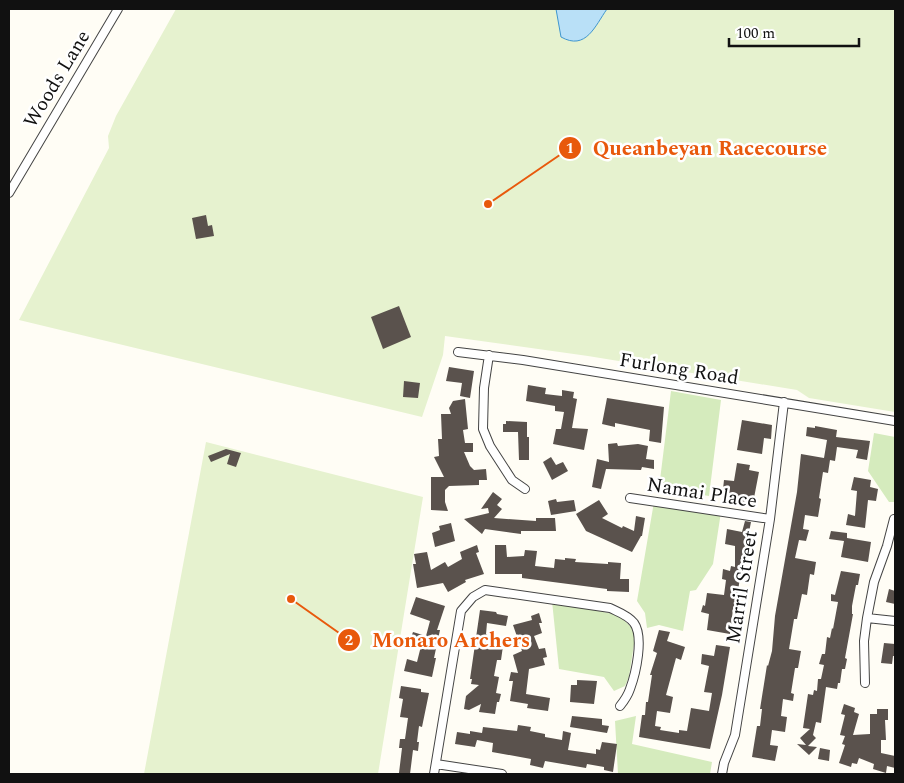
<svg xmlns="http://www.w3.org/2000/svg" width="904" height="783" viewBox="0 0 904 783" font-family="Spectral,serif">
<rect width="100%" height="100%" fill="#fffdf5"/>
<path fill="#d5ebbd" d="M671 391 721 400 709 496 659 488Z
M874 433 895 437V502H889L868 471Z
M654 502 721 512 713 564 696 590 690 591 683 631 659 625 647 628 645 613 637 601Z
M552 601 613 614 621 617 631 627 635 637 634 644 629 677 625 686 614 691 604 677 559 669Z
M636 716 632 744 712 762 710 774H618L615 721Z"/>
<path fill="#e6f2cf" d="M176 9H895V412L809 398 797 390 588 356 445 336 443 355 422 417 19 320 109 148 108 136 116 116Z
M206 442 423 497 378 774H144Z"/>
<path fill="#b9e0f7" stroke="#3f96cf" d="M556 9H607C595 26 586 51 561 37Z"/>
<path fill="#5a524d" d="M206 215 208 226 212 225 214 236 196 239 192 218Z
M399 306 411 337 383 349 371 317Z
M449 367 474 371 470 398 460 396 462 383 446 381Z
M404 381 420 383 418 398 403 397Z
M528 385 546 388 545 394 562 396V390L574 392 573 398 577 399 572 428 588 429 584 450 553 444 556 429H561L564 412 555 411V406L526 401Z
M607 398 664 407 661 443 649 441 650 430 615 423V427L602 424Z
M465 399 468 429 463 430 465 443H473V452H464L470 466 474 470 486 469 487 480H479V485L449 486 445 490V502L448 511 431 510V477H444L434 457 439 456 438 439H442L441 414H451L449 408 453 401Z
M742 420 772 425 771 439 764 438 762 454 737 450Z
M506 421 527 422V437H529V460H519L518 432H503V424H506Z
M815 426 837 430 836 437 870 441 867 460 856 458 858 450 837 447 835 461 830 460 828 473 823 472 819 498 821 499 818 517 805 515 803 529 809 530 806 541 799 540 795 558 816 562 814 575 810 574 807 595 802 594 797 619H794L789 649 801 651 798 668H795L791 693 794 694 793 701 783 699 781 716 787 717 785 732 772 730 770 745 778 746 775 761 752 757 757 726H760L762 709H760L767 665 768 666 772 651 775 616 797 492 801 454 824 458 827 440 806 436 807 427 815 428Z
M617 443 618 446 638 444 648 446 646 459 654 460V469L642 467 641 470 606 469 601 489 592 487 597 459 609 462 608 444Z
M226 449 241 453 236 467 227 464 230 454 211 462 208 456Z
M551 457 556 465 563 462 568 471 552 480 543 462Z
M737 463 750 465 749 470 759 472 753 503 722 498 724 480 734 481Z
M854 477 871 480 870 487 878 489 876 501 868 500 865 528 846 525 848 514 855 516 857 491 851 490Z
M493 492 502 499 497 505 502 509 494 518 536 521V518H555L556 531H521V534L485 529 482 534 464 519 489 513 488 508 481 509Z
M556 499 557 502 574 500 576 511 551 515 548 501Z
M599 500 608 514 602 518 622 528 623 526 634 531 636 516 645 518 642 536H641L632 552 586 531 576 514Z
M745 521 751 522 739 584 736 609H733L730 634 707 630 709 614 701 612 703 605 705 606 707 593 724 595 726 580 722 579 723 569 730 571 731 566 735 567V546L725 544 727 529 742 532Z
M451 523 455 541 435 547 432 533 440 530 439 526Z
M831 531 847 533V538L871 542 868 562 841 557 844 541 829 539Z
M477 545 479 552 476 553 484 574 465 580 466 582 448 592 443 583 417 588 413 564H416L414 554 427 552 431 570 445 562 448 567 462 559 460 552Z
M495 545H506L507 557 524 556 525 550 537 551 535 566 554 568 555 559 565 560V558L576 559 575 562 608 564V562L621 563 620 579H629V592L607 591V589L522 578V574H495Z
M841 571 860 574 858 585H856L852 606V614H853L845 658 847 659 845 669H842L840 683H838L837 689 826 687 821 723 816 722 813 735 816 738 808 746 817 747 809 755 797 744 806 745 800 738 810 729 803 728 808 694 813 695 814 690 817 691 818 679H821L824 665 819 664 822 654H825L827 637 830 638 832 628 833 629 838 602 831 601V594L835 595Z
M889 589 895 591V604L886 602Z
M416 597 445 606 437 630H440L434 658H436L432 677 404 671 407 659 417 662 421 646 409 643 413 632 426 636 430 621 410 614Z
M480 610 496 612 497 614 508 616 506 626 487 623 486 634 489 638 488 644 503 646 501 660H497L494 676 499 677 496 693 501 694 499 702H497L495 714 479 712 481 704 469 710 464 709 466 696 479 685 471 684 472 679H470Z
M539 613 542 623H539L542 633 534 636 539 649 545 648 547 657 543 658 545 665 529 669 526 694 550 698 548 711 527 708 528 704 510 701 513 681H509L511 672 518 673 513 655 522 651 513 625 532 620 531 616Z
M659 630 670 632 667 641 685 647 681 660 676 658 666 695 673 697 670 713 657 711 655 726 661 727 660 730 679 733V730L687 731 691 708 709 711 712 693 704 692 709 666 701 664 702 654 714 656 716 645 730 647 722 695 710 749 639 737 642 715H645L646 702H648L652 675H650L657 653 653 651Z
M884 643 895 644V656H893L892 664 881 663Z
M577 680 597 681 594 704 570 702 571 685H577Z
M401 686 421 689V692L429 693 422 727 419 726 417 742H419L418 751 413 750 410 774 399 773 402 748H399L400 739H405L408 718 400 717 403 699 399 698Z
M844 704 855 708 854 712 859 714 853 735 870 734V714H877V709H888V720H885L886 740H881V753L895 756V768L887 766 886 773 873 769 874 764 859 758 857 764 852 763 851 767 839 763 845 745 842 744 845 736 840 735 845 715 841 714Z
M572 716 602 719V725L609 726 607 733 570 727Z
M518 725 531 727 530 731 545 734V737L562 740 563 731 571 733 568 750 596 754V749L600 750 602 742 617 744 613 772 604 770V767L587 764 586 768 545 761 543 768 530 765 531 759 492 752 493 743 477 740 475 747 455 744 457 732 470 734V731L482 733 483 727 517 731Z
M820 748 830 750 829 761 818 759Z"/>
<g fill="none" stroke-linecap="round" stroke-linejoin="round">
<g stroke="#444" stroke-width="10">
<path id="minor" d="M9 193 118 9
M458 352 523 360 895 421
M489 355 484 388 483 429 490 446 512 480 525 489
M630 498 770 519
M894 519 887 546 874 582 867 618 895 621
M865 683 864 641 867 618
M436 764 502 774
M434 774 461 611 473 597 485 590 610 608C618 612 628 615 634 623 644 637 636 673 630 689 628 695 624 701 620 706
M722 774 724 763 735 735 770 519 784 402"/>
</g>
<use href="#minor" stroke="#fff" stroke-width="8"/>
</g>
<g text-anchor="middle" dominant-baseline="central" stroke-width="5" stroke-linejoin="round" paint-order="stroke">
<g font-size="20" fill="#111" stroke="#fff">
<text transform="translate(57 79) rotate(-59)">Woods Lane</text>
<text transform="translate(679 369) rotate(9)">Furlong Road</text>
<text transform="translate(702 493) rotate(9)">Namai Place</text>
<text transform="translate(742 587) rotate(-81)">Marril Street</text>
</g>
</g>
<path fill="none" stroke="#e8590c" stroke-width="2" d="M488 204L570 148M291 599L349 640"/>
<g fill="#e8590c" stroke="#fff" stroke-width="2">
<circle cx="488" cy="204" r="5"/>
<circle cx="291" cy="599" r="5"/>
<circle cx="570" cy="148" r="12"/>
<circle cx="349" cy="640" r="12"/>
</g>
<g font-size="15" text-anchor="middle" font-weight="bold" fill="#fff">
<text x="570" y="153">1</text>
<text x="349" y="645">2</text>
</g>
<g font-size="21" text-anchor="middle" font-weight="bold" fill="#e8590c" stroke="#fff" stroke-width="5" stroke-linejoin="round" paint-order="stroke">
<text x="710" y="155">Queanbeyan Racecourse</text>
<text x="451" y="647">Monaro Archers</text>
</g>
<rect width="904" height="783" fill="none" stroke="#111111" stroke-width="20"/>
<path d="M729 38v8h130v-8" fill="none" stroke="#111111" stroke-width="2.5"/>
<text x="736" y="38" font-size="15" fill="#111111" stroke="#ffffff" stroke-width="4" paint-order="stroke">100 m</text>
</svg>
